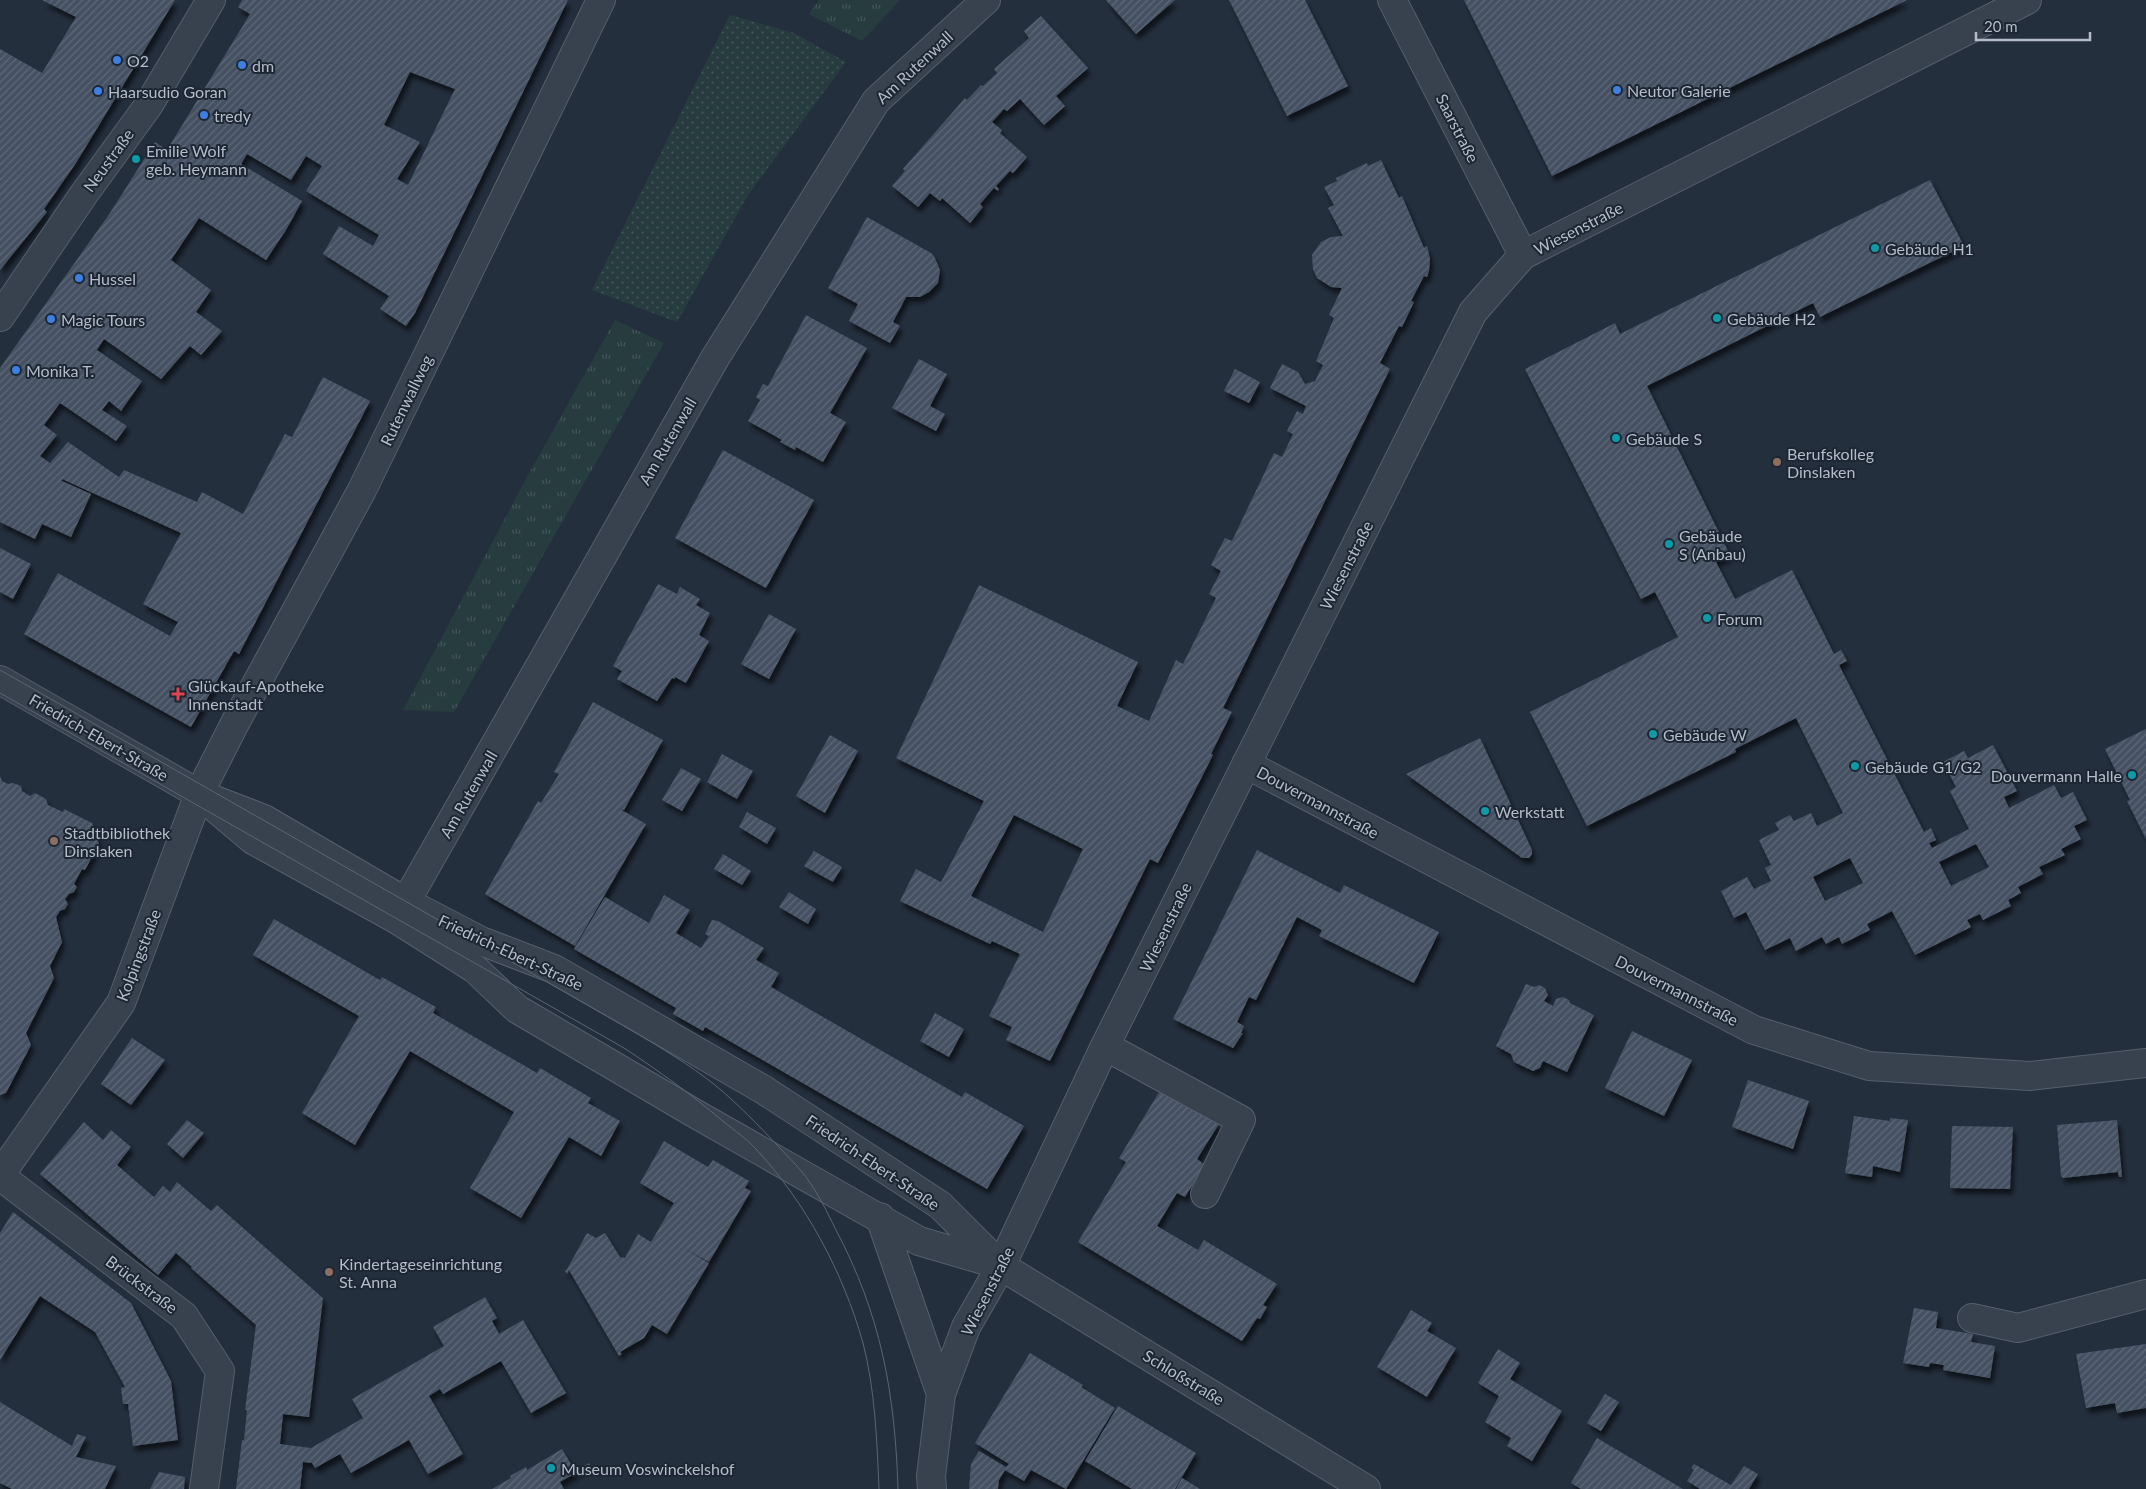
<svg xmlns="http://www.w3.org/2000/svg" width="2146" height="1489" viewBox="0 0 2146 1489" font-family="Lato,sans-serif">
<defs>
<pattern id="grass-dots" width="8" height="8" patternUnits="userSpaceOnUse" patternTransform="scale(1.25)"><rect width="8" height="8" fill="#263c3f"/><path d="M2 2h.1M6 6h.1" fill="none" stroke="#435659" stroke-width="1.8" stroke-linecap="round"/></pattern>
<pattern id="park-tufts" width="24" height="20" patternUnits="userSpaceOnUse" patternTransform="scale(1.25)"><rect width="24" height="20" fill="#263c3f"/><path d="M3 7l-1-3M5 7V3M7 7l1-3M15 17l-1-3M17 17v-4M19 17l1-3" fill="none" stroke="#435659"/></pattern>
<pattern id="building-hatch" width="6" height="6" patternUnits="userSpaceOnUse" patternTransform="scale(1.25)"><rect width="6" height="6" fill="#455162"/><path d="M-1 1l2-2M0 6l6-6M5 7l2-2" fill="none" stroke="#5d6877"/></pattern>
<filter id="shadow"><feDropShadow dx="3" dy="5.5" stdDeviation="2.5" flood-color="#0009"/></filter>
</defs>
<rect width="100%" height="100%" fill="#242f3e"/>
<path fill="url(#grass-dots)" d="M730 15 794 33 846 62 748 195 677 322 592 290Z"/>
<path fill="url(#park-tufts)" d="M819 0H900L862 41 809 14Z
M615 320 664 343 454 712 403 710 527 477Z"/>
<path fill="url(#building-hatch)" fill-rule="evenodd" filter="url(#shadow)" d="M42 0H175L76 163 44 209 47 212 0 270V49L42 73 76 17Z
M242 0H568L415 313 406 326 380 309 389 296 323 254 339 226 373 246 379 235 306 191 322 166 306 156 291 180 247 154 241 164 302 201 286 230 266 260 199 218 171 260 211 290 196 312 222 331 201 355 190 346 161 379 104 339 97 350 142 381 121 411 109 401 102 410 127 426 116 441 60 403 44 425 57 435 40 456 50 463 68 442 119 477 124 470 197 502 202 492 243 514 285 434 292 437 323 377 370 401 239 654 234 651 191 727 24 634 58 573 170 636 178 622 143 604 181 533 62 479V481L91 494 71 537 42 524 35 539 0 522V368L110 213 155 142 167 150 250 14 238 7ZM410 72 455 89 408 185 397 179 420 142 384 125Z
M1106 0H1175L1136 34Z
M1229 0H1305L1348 86 1287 116Z
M1464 0H1907L1552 176Z
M1041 16 1088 68 1056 96 1065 106 1044 125 1020 99 1007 111 1004 109 992 122 1002 130 1000 133 1027 157 1013 173 1010 171 996 186 999 189 998 191 994 188 980 204 983 207 970 223 942 198 940 201 930 193 918 207 892 186 905 171 903 169 965 98 967 100 981 85 983 86 997 73 994 69 1029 38 1024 31Z
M1381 160 1399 198 1402 196 1424 248 1427 246 1430 259 1429 271 1427 277 1424 276 1411 301 1414 302 1402 327 1399 326 1380 363 1390 369 1223 708 1232 712 1211 754 1213 755 1158 863 1150 859 1050 1061 1006 1040 1012 1027 989 1016 1020 954 992 941 990 944 900 901 916 869 941 882 984 801 896 758 979 585 1138 662 1117 706 1149 721 1176 660 1183 664 1216 598 1209 594 1221 571 1211 565 1225 538 1232 541 1274 453 1282 457 1293 434 1287 431 1297 411 1303 414 1306 406 1270 388 1282 364 1298 372 1305 384 1315 381 1323 365 1316 361 1334 318 1329 315 1342 288 1331 287 1317 278 1313 269 1312 255 1321 242 1331 237 1343 236 1328 208 1334 205 1324 187 1337 181 1336 178 1367 163 1368 166ZM1014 815 1083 849 1043 932 971 896Z
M1930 180 1964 246 1820 317 1813 303 1647 386 1730 555 1716 562 1735 599 1792 570 1834 654 1841 650 1847 661 1839 665 1924 832 1931 828 1936 840 1929 843 1932 848 1969 829 1950 791 1956 787 1943 762 1964 751 1968 758 1993 745 2017 791 2004 797 2009 808 2054 785 2061 798 2073 792 2087 820 2074 826 2081 839 2061 849 2065 855 2039 867 2043 874 2018 887 2021 893 2008 900 2011 906 1983 920 1980 914 1967 920 1971 927 1915 955 1892 911 1867 924 1870 930 1842 944 1839 937 1826 944 1822 937 1796 951 1790 938 1765 950 1746 912 1734 918 1721 891 1747 877 1754 889 1771 881 1765 868 1771 865 1759 840 1779 830 1775 823 1790 815 1794 821 1811 813 1817 826 1843 813 1796 718 1735 749 1736 752 1587 826 1530 712 1678 637 1655 592 1641 599 1525 369 1615 323 1620 334ZM1976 844 1989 867 1951 886 1939 862ZM1850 858 1863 883 1825 901 1813 877Z
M867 217 931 253 934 256 940 270 938 283 929 292 920 297H906L893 322 900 326 890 343 849 321 858 304 828 288Z
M806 315 867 348 830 413 846 422 823 462 796 447 795 450 780 442 782 440 748 421 760 400 756 397 763 384 768 386Z
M919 359 947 374 930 406 945 414 936 431 892 408Z
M1235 369 1260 382 1249 403 1224 391Z
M723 450 814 500 766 588 675 538Z
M0 548 31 564 13 599 0 592Z
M658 584 677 594 680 587 700 599 696 605 710 613 699 635 709 641 686 683 675 677V679L672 678 657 701 617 679 622 671 613 666Z
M769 614 796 629 769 679 741 664Z
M593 702 663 740 624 810 620 809 646 824 575 946 485 894 538 801 541 803 559 774 554 772Z
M2146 729V839L2127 801 2130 800 2105 749Z
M830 735 858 751 825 813 796 796Z
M1480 738 1532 850V854L1529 858H1522L1406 774Z
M722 754 753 771 737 799 707 782Z
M681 768 701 779 682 811 662 800Z
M0 776 2 781 8 784 13 783 21 786 22 791 30 796 35 793 46 799 48 805 63 812 64 809 92 823 99 844 85 870 82 869 74 884 77 887 74 892 69 894 65 899 68 904 65 909 60 911 56 917 62 942 50 966 54 978 26 1033 31 1045 6 1093 0 1095Z
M747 812 776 828 767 844 739 827Z
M1257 850 1340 893 1344 885 1439 932 1414 983 1319 936 1322 930 1297 917 1256 1000 1249 997 1237 1022 1244 1026 1241 1033H1243L1233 1048 1173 1019Z
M814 851 842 867 833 882 804 866Z
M723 854 751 871 742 885 714 869Z
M789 892 816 909 808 924 779 907Z
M664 895 690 910 676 933 701 948 709 936 705 934 712 920 718 921 764 948 756 960 779 973 771 987 962 1097 965 1092 1024 1126 987 1189 705 1027 703 1031 673 1014 676 1008 574 949 605 897 649 923Z
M274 919 380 980 382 977 436 1007 433 1013 537 1073 540 1068 591 1098 588 1103 620 1121 601 1156 569 1137 521 1218 470 1188 514 1112 410 1051 355 1145 302 1113 359 1016 253 955Z
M1526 984 1534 987 1539 985 1545 988 1548 995 1544 1001 1553 1006 1556 999 1563 997 1569 1000 1570 1003 1594 1015 1567 1072 1543 1061 1540 1068 1533 1071 1514 1062 1511 1054 1496 1046Z
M935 1013 964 1029 949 1057 920 1041Z
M1632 1031 1692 1060 1664 1116 1605 1088Z
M132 1038 165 1060 131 1105 101 1084Z
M1748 1080 1809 1101 1793 1149 1732 1127Z
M1161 1089 1219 1124 1197 1159 1205 1165 1185 1197 1177 1193 1157 1226 1198 1250 1204 1240 1277 1284 1263 1305 1267 1307 1260 1319 1257 1318 1242 1341 1078 1242 1126 1162 1119 1158Z
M1854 1116 1890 1121V1118L1908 1120 1900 1172 1873 1166 1872 1177 1845 1173Z
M187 1120 204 1133 183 1158 167 1144Z
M2117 1120 2122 1177H2119L2118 1172 2063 1178 2061 1176 2057 1125Z
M84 1122 103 1140 111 1130 131 1147 117 1165 154 1197 163 1186 170 1192 177 1182 211 1211 217 1205 323 1298 309 1417 283 1414 280 1444 311 1448 363 1418 352 1399 444 1346 433 1327 485 1297 497 1318 492 1321 499 1334 523 1320 566 1393 531 1413 501 1361 443 1394 440 1389 429 1396 463 1454 428 1474 409 1440 351 1473 340 1454 315 1468 312 1463 303 1462 300 1489H236L242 1440H244L247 1410H245L256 1325 191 1268 192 1267 176 1253 158 1275 40 1174Z
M1952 1126 2013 1127 2010 1189 1950 1188Z
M664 1141 708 1167 713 1160 749 1181 745 1188 751 1191 709 1262 685 1249 709 1263 667 1334 652 1325 644 1338 620 1352 622 1354 619 1356 569 1270 567 1274 564 1269 566 1271 587 1233 596 1238 605 1233 620 1257 625 1258 638 1234 651 1242 674 1203 640 1183Z
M13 1212 131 1303 171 1381 178 1440 133 1446 128 1404H123L121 1388 125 1387 95 1332 40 1296 0 1360V1233Z
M1914 1308 1938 1312 1936 1328 1973 1334 1971 1342 1995 1346 1990 1378 1943 1370 1944 1365 1930 1363 1929 1367 1903 1363Z
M1411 1310 1432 1323 1427 1331 1456 1348 1427 1397 1377 1367Z
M2146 1344V1408L2117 1413 2115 1403 2086 1408 2076 1354Z
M1498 1349 1520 1363 1510 1379 1562 1411 1532 1461 1507 1446 1511 1438 1485 1422 1499 1396 1478 1383Z
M1030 1353 1083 1385 1081 1387 1115 1408 1066 1489 1031 1470 1024 1481 1005 1470 999 1480 998 1489H969L971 1464 979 1451 1006 1467 1009 1464 975 1443Z
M1605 1394 1619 1402 1601 1431 1587 1423Z
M0 1402 72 1446 77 1434 86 1437 76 1457 116 1466 105 1489H12L0 1483Z
M1118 1406 1196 1453 1175 1489H1132L1085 1461Z
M1597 1438 1683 1489H1581L1571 1483Z
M562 1449 575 1471 589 1463 590 1465 560 1482 564 1489H492L511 1478 510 1476 526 1467 527 1470Z
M1694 1464 1731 1485 1744 1466 1758 1474 1749 1489H1700L1687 1481 1694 1470 1691 1468Z
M159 1472 185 1477 184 1489H150Z
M1182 1478 1200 1489H1176Z"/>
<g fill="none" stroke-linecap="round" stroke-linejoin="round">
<g stroke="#565f6c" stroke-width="30">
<path id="minor" d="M1392 0 1523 255
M0 317 84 194 148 106 211 0
M0 680 199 794 264 819 406 902 481 941 554 969 764 1090 940 1205 1001 1266 1366 1489
M1246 764 1754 1030 1869 1066 2030 1076 2146 1063
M214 807 253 840 396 919 475 969 517 1009 694 1113 919 1241 997 1264
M396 919 715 358 876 101 986 0
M1105 1046 1241 1120 1205 1194
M0 1175 121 1003 199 794 235 723 362 490 601 0
M0 1176 184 1316 220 1371 204 1489
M880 1217 941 1394
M1972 1318 2018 1328 2146 1294
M932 1489 931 1476 941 1394 966 1327 1001 1266 1105 1046 1473 312 1523 255 2027 0"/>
</g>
<use href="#minor" stroke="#38414e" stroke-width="28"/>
<path stroke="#5a6575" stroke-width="1" d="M0 670 633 1031C661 1048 690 1065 715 1085 738 1104 758 1125 778 1146 787 1156 798 1166 806 1177 818 1193 827 1212 836 1230 881 1315 895 1393 898 1489
M0 693 624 1048C659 1071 692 1095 724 1122 735 1131 747 1139 756 1149 806 1203 843 1272 863 1343 875 1389 877 1441 879 1489"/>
</g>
<g fill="#3f7fe0" stroke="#1d2633" stroke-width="2">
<circle cx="117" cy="60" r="5"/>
<circle cx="242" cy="65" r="5"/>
<circle cx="1617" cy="90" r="5"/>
<circle cx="98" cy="91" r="5"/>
<circle cx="204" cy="115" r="5"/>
<circle cx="79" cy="278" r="5"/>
<circle cx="51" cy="319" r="5"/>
<circle cx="16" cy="370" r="5"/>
</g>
<g fill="#0f9aa8" stroke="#1d2633" stroke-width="2">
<circle cx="136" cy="159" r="5"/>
<circle cx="1875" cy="248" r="5"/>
<circle cx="1717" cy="318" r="5"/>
<circle cx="1616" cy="438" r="5"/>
<circle cx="1669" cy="544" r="5"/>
<circle cx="1707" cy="618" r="5"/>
<circle cx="1653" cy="734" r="5"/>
<circle cx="1855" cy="766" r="5"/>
<circle cx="2132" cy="775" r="5"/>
<circle cx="1485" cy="811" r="5"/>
<circle cx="551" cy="1468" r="5"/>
</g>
<g fill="#8d6e63" stroke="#1d2633" stroke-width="2">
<circle cx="1777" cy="462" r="5"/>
<circle cx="54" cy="841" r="5"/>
<circle cx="329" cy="1272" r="5"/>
</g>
<path fill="#e0444e" stroke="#1d2633" stroke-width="2" d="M175.5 686.5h5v5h5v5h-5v5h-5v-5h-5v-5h5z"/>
<g text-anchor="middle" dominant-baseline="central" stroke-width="4" stroke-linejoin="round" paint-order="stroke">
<g font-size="16" fill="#b4bcc9" stroke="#1d2633" text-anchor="start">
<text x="127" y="60">O2</text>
<text x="252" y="65">dm</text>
<text x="1627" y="90">Neutor Galerie</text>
<text x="108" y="91">Haarsudio Goran</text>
<text x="214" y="115">tredy</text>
<text x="146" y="150">Emilie Wolf<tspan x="146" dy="18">geb. Heymann</tspan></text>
<text x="1885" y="248">Gebäude H1</text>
<text x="89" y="278">Hussel</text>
<text x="1727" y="318">Gebäude H2</text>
<text x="61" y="319">Magic Tours</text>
<text x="26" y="370">Monika T.</text>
<text x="1626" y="438">Gebäude S</text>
<text x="1787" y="453">Berufskolleg<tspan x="1787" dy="18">Dinslaken</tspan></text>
<text x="1679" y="535">Gebäude<tspan x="1679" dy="18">S (Anbau)</tspan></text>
<text x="1717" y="618">Forum</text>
<text x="188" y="685">Glückauf-Apotheke<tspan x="188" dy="18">Innenstadt</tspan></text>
<text x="1663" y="734">Gebäude W</text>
<text x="1865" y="766">Gebäude G1/G2</text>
<text x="2122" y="775" text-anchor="end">Douvermann Halle</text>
<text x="1495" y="811">Werkstatt</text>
<text x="64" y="832">Stadtbibliothek<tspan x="64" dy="18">Dinslaken</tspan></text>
<text x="339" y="1263">Kindertageseinrichtung<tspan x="339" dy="18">St. Anna</tspan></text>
<text x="561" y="1468">Museum Voswinckelshof</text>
</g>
<g font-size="16" fill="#b4bcc9" stroke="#1d2633">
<text transform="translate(914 67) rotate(-43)">Am Rutenwall</text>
<text transform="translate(1458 128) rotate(63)">Saarstraße</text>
<text transform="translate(108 160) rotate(-54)">Neustraße</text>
<text transform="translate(1578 228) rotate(-27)">Wiesenstraße</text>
<text transform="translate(406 400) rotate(-64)">Rutenwallweg</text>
<text transform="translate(667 441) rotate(-60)">Am Rutenwall</text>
<text transform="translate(1346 565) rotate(-63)">Wiesenstraße</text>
<text transform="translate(99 737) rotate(30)">Friedrich-Ebert-Straße</text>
<text transform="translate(468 794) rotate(-60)">Am Rutenwall</text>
<text transform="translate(1318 802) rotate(28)">Douvermannstraße</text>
<text transform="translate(1165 927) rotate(-64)">Wiesenstraße</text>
<text transform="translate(511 952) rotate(25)">Friedrich-Ebert-Straße</text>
<text transform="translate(138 955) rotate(-69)">Kolpingstraße</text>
<text transform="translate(1677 990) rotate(27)">Douvermannstraße</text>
<text transform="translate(873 1162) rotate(34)">Friedrich-Ebert-Straße</text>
<text transform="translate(142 1284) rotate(37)">Brückstraße</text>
<text transform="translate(987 1291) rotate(-63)">Wiesenstraße</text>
<text transform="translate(1184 1377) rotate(31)">Schloßstraße</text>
</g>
</g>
<path d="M1976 32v8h114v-8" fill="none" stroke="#b4bcc9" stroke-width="2.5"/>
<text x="1984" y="32" font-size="15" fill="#b4bcc9" stroke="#1d2633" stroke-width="4" paint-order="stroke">20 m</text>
</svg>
